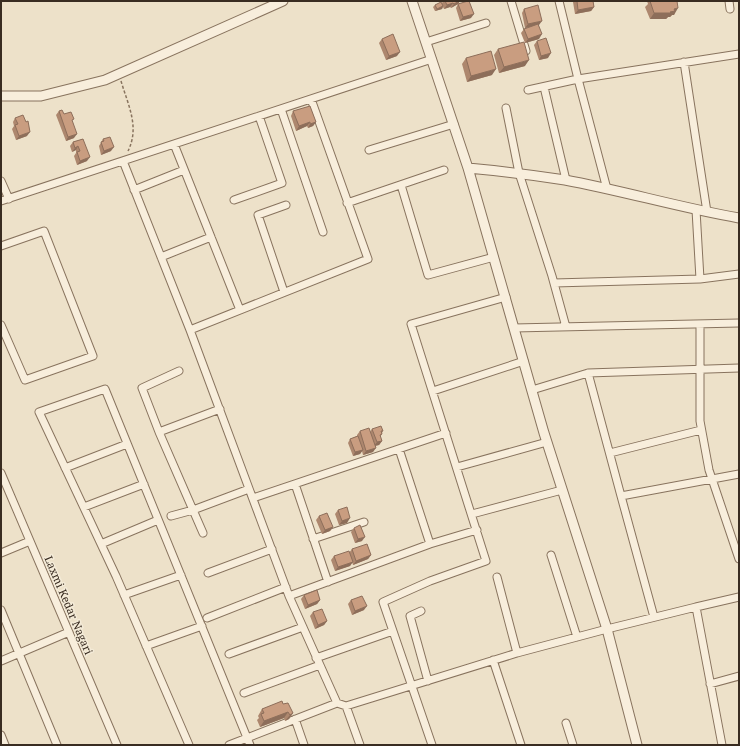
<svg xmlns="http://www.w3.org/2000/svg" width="740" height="746" viewBox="0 0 740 746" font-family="'Noto Serif',serif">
<rect width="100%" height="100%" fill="#ede1c9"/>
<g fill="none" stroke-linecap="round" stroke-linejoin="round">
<g stroke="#88735e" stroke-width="9">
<path id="minor" d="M511 1 526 51
M729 1 730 9
M426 42 486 23
M684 62 707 212
M544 87 566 180
M528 90 578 79 559 1
M506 108 519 173 552 276 566 327
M281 109 323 232
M174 144 240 310
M369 150 454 124
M123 161 190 330 289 596
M1 181 9 199
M401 185 428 275 494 257
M607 189 578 79 739 54
M134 190 184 170
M234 200 282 183 259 116
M1 201 432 59
M347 203 444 170
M696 210 700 279
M1 246 44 231 93 356 25 380 1 325
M161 257 211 237
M554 283 700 279 739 274
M284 292 258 215 286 205
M700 324V421L709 470 739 559
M514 328 739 323
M190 330 368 259 311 99
M179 371 142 388 159 432 203 533
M532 390 588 373
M433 391 524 361
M159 432 220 409
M399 449 430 544
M610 453 701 430
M457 467 547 442
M65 468 127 444
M1 473 117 745
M295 484 328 582
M621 496 588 373 739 368
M253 498 446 433
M84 507 144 484
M472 514 562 490
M171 516 193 510 249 489
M313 539 364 522
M101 544 158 520
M1 553 30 541
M551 555 577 637
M208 573 272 549
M497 577 517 653
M124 595 181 575
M696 607 739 597
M1 610 57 745
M421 611 410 616 428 681
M654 617 621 496 739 474
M207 618 286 587
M146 646 202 626
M229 654 303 627
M316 658 393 631
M493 660 521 745
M1 661 69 632
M710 684 739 676
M244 693 320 665
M337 703 289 596 430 544 477 530
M346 706 360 745
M295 719 304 745
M566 723 573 745
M1 735 5 745
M189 745 116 576 39 412 105 389 250 745
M229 745 337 703 346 706 517 653 607 629 696 607 722 745
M432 745 383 602 430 581 486 561 411 324 506 297"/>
</g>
<g stroke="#88735e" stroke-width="11">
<path id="tertiary" d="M412 1 468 168 544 433 607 629 637 745
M1 96H41L105 80 283 1
M468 168C501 171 533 175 565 180 624 191 681 208 739 218"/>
</g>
<path stroke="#88735e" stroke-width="1.5" stroke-dasharray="3 2" stroke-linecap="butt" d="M121 81C128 105 140 127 128 151"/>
<use href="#minor" stroke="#f8eedc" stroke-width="7"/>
<use href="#tertiary" stroke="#f8eedc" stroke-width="9"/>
</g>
<path fill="#ad876e" d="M443 1H460L458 4 451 8 450 7 444 9 443 7 442 9 435 11 433 7 435 5 442 3Z
M574 1H593L594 7 591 11 575 14 573 2Z
M647 1H677L674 15H672L670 17H668L666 19H650L645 7 648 4Z
M458 4 471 18 460 21 456 8Z
M524 9 539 25V39L525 43 521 33 524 29 530 27 525 28 522 13Z
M382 39 397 56 386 60 379 43Z
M537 41 548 58 539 60 534 45Z
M498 49 525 66 499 73 494 55Z
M466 58 492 75 467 82 462 64Z
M59 111 72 121 74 138 66 141 56 115Z
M293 111 316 122 313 126 308 128 307 126 296 131 291 116Z
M15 118 27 136 16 140 12 129 14 126 13 122Z
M83 139 87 161 77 165 74 156 76 153V150L72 152 70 146 73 142Z
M103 139 111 151 101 155 99 146Z
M372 429 383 431 382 433V434L380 437 382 441 379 445 375 446 373 452 363 455 362 451 360 454 353 456 348 443 350 439 357 436V435L360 431 370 432Z
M338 510 347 523 339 525 335 514Z
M319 516 333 527 330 531 322 534 316 520Z
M354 528 362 541 355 543 351 532Z
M352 549 371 555 368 559 353 565 352 562 350 566 335 571 331 560 334 556 349 553Z
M304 595 320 600 317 604 305 609 301 599Z
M351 600 364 610 352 615 348 604Z
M313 612 327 621 324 625 315 629 310 616Z
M283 704 293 713 289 719 285 721 284 718 260 727 257 720 259 718 258 716 262 709Z"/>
<path fill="#8d6e5a" d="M459 1H460L458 4 451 8 454 4Z
M453 3 450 7 444 9 447 5Z
M443 6 442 9 435 11 437 9Z
M594 7 591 11 575 14 578 10Z
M678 8 674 15H672L670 17H668L666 19H650L654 13 670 12 674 9Z
M474 14 471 18 460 21 463 17Z
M542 21 539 25 525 28 528 24Z
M542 34 539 39 525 43 528 39Z
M400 52 397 56 386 60 389 56Z
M551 53 548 58 539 60 541 56Z
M529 60 525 66 499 73 504 67Z
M496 69 492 75 467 82 471 76Z
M310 122 307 126 296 131 299 126Z
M316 122 313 126 308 128 310 124Z
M30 132 27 136 16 140 19 136Z
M77 134 74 138 66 141 68 137Z
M78 146 76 150 72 152 75 148Z
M114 147 111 151 101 155 104 151Z
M90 157 87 161 77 165 80 161Z
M382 441 379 445 374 446 377 442Z
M376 448 373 452 363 455 366 451Z
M363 450 360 454 353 456 355 452Z
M350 518 347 523 339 525 342 521Z
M333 527 330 531 322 534 325 530Z
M365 537 362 541 355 543 358 539Z
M371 555 368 559 353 565 356 561Z
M353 562 350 566 335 571 338 567Z
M320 600 317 604 305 609 308 605Z
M367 606 364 610 352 615 355 611Z
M327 621 324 625 315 629 318 625Z
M288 712 284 718 260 727 264 721Z
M293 713 289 719 285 721 290 715Z"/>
<path fill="#c99d80" stroke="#8d6e5a" d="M445 1H459L454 4 453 3 447 5Z
M468 1H469L474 14 463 17 458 4Z
M577 1H593L594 7 578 10Z
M650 1H677L678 8 674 9 675 11 670 12 671 13H654Z
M441 2 443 6 437 9 435 5Z
M538 5 542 21 528 24 524 9Z
M538 24 542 34 528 39 524 29Z
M393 34 400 52 389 56 382 39Z
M546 38 551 53 541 56 537 41Z
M524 42 529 60 504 67 498 49Z
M491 51 496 69 471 76 466 58Z
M310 106 316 122 310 124V122L299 126 293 111Z
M62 110 64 114 71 112 74 119 72 120 77 134 68 137 59 111Z
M23 115 26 122 28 121 30 132 19 136 15 125 18 124 15 118Z
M110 137 114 147 104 151 101 142 104 141 103 139Z
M83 139 90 157 80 161 77 152 80 151 78 146 75 148 73 142Z
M381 426 383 431H381L382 434 380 435 382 441 377 442 372 429Z
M369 428 376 448 366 451 360 431Z
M358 436 363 450 355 452 350 439Z
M347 507 350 518 342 521 338 510Z
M327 513 333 527 325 530 319 516Z
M360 525 365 537 358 539 354 528Z
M367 544 371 555 356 561 352 549Z
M349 551 353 562 338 567 334 556Z
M317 590 320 600 308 605 304 595Z
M362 596 367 606 355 611 351 600Z
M322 609 327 621 318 625 313 612Z
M282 701 283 704 288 703 293 713 290 715 288 712 264 721 261 714 264 713 262 709Z"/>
<g text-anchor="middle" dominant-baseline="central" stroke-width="3" stroke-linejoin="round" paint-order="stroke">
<g font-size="11" fill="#392c21" stroke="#f4ebd8">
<text transform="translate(69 605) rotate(67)">Laxmi Kedar Nagari</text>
</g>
</g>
<rect width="740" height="746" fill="none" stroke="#392c21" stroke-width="4"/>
</svg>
